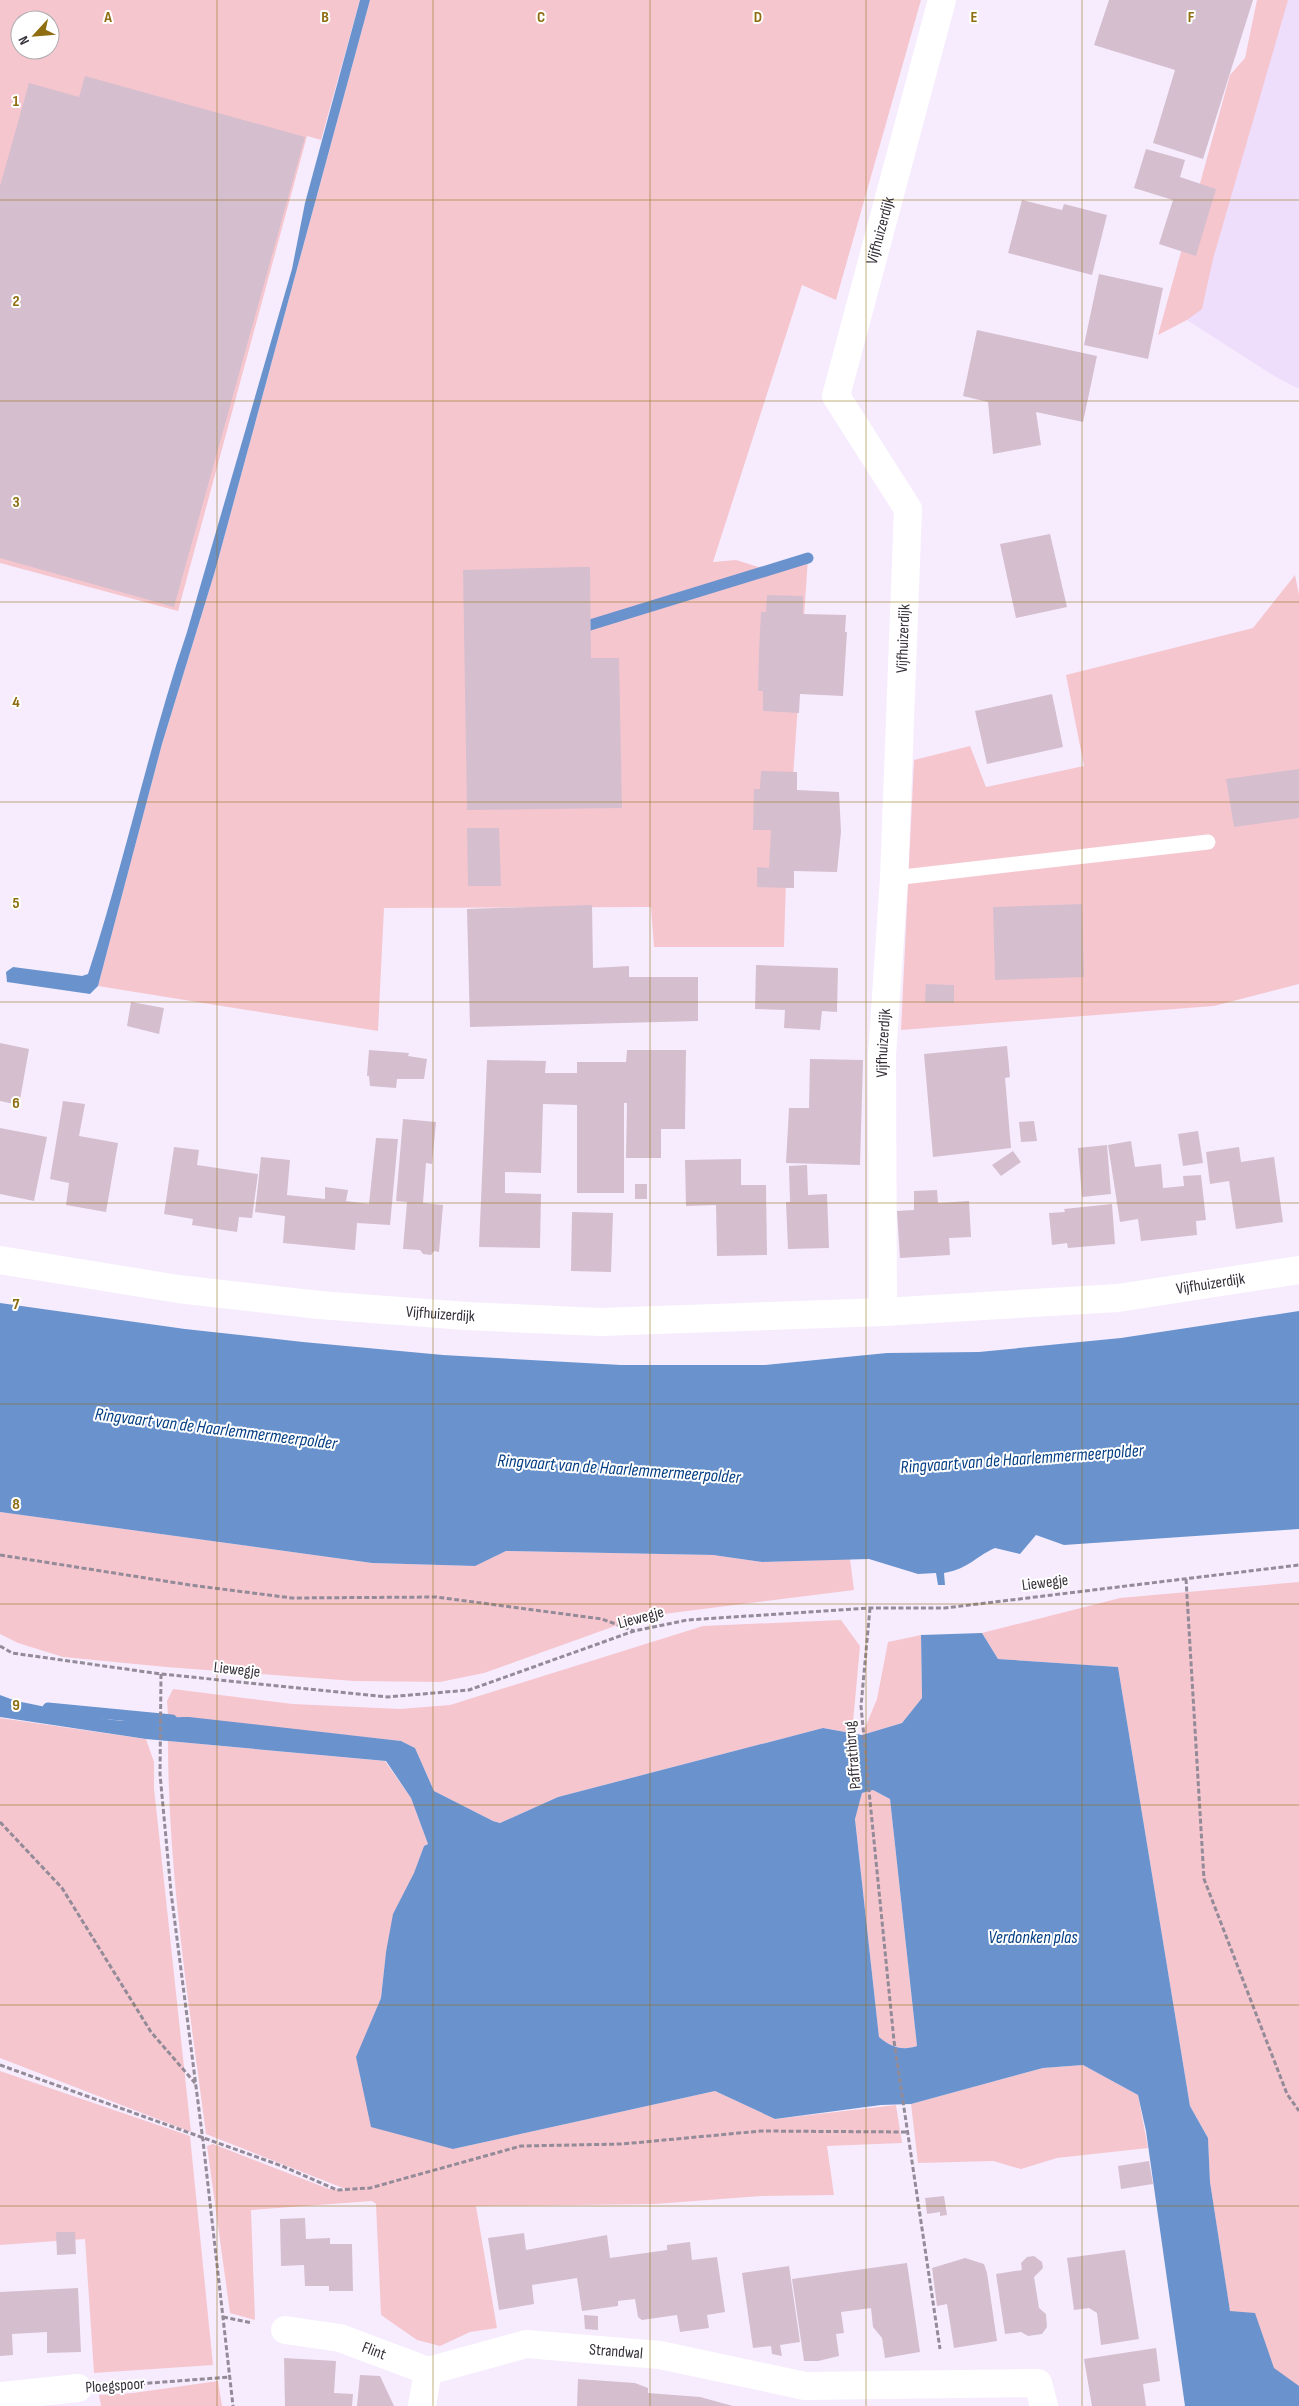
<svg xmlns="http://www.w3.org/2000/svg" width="1299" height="2406" viewBox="0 0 1299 2406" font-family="'Sofia Sans Condensed',sans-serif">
<rect width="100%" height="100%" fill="#f6ecfe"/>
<path fill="#eeddfb" d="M1280 0H1299V389L1276 377 1187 320Z"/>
<path fill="#f6c6cf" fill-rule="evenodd" d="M0 0H360L321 140 307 136 178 611 0 563ZM20 20H50V50H20Z
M370 0H921L836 300 802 285 713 562 736 560 768 570 808 558 786 880 784 947H654L651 907 384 908 378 1031 98 986 162 744 215 571Z
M1257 0H1288L1213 259 1202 309 1187 320 1158 335 1230 75 1245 58Z
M1295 575 1299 595V984L1214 1006 901 1030 914 760 970 746 986 787 1084 766 1066 675 1253 628Z
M0 1512 372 1563 474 1566 506 1551 713 1555 762 1562 850 1559 854 1590 640 1617 484 1673 440 1682 354 1681 166 1667 63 1657 18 1643 0 1634Z
M1299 1582V2406H1247L1230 2312 1210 2182 1208 2138 1190 2106 1118 1667 998 1659 982 1633 1120 1598Z
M841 1620 860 1646 852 1733 823 1728 558 1797 500 1823 493 1821 434 1791 415 1748 401 1741 168 1716 167 1701 173 1689 293 1704 400 1709 450 1705 703 1626Z
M921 1635 922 1698 902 1723 862 1735 877 1699 888 1642Z
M0 1718 146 1739 154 1762V1788L191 2132 0 2058Z
M168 1741 385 1761 411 1798 428 1844 424 1846 386 1952 381 1998 357 2057 361 2080 453 2149 715 2091 775 2119 896 2105 902 2143 827 2146 834 2195 761 2196 655 2204 476 2206 497 2328 470 2332 440 2346 417 2340 381 2315 376 2204 372 2201 251 2210 255 2320 230 2313 207 2146 213 2144 329 2189 348 2190 206 2134C189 2004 168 1873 168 1741Z
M873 1790 890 1799 917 2046C902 2051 891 2047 879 2037L855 1818 862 1793Z
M1083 2065 1138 2095 1148 2148 1057 2158 1021 2169 993 2161 918 2163 911 2104 1043 2068Z
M0 2071 190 2136 213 2365 94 2373 85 2239 0 2245Z
M218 2381 222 2406H101L99 2395 133 2393Z"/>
<path fill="#6a93ce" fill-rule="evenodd" d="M360 0H370L215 571 162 744 98 986 90 994 7 982 6 972 13 967 82 976 88 974C125 861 149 745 187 632L292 269 305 203Z
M0 1303 185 1329 303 1342 443 1355 621 1365H765L887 1353 979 1352 1121 1338 1299 1311V1529L1064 1545 1036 1535 1020 1554 995 1548C973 1558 970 1568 944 1573L945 1585H938L936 1573 918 1574 869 1559 762 1562 713 1555 506 1551 475 1566 372 1563 0 1512Z
M982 1633 998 1659 1118 1667 1190 2106 1208 2138 1210 2182 1230 2311 1255 2313 1274 2368 1299 2386V2406H1185L1146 2131 1138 2095 1083 2065 1043 2068 911 2104 881 2105 775 2119 715 2091 453 2149 371 2127 356 2057 381 1998 386 1952 393 1914 414 1873 424 1846 428 1844 411 1798 386 1761 146 1739 0 1717V1695L16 1701C50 1707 88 1718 123 1721 145 1722 166 1716 189 1717L401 1741 415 1748 434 1791 493 1821 500 1823 558 1797 823 1728 862 1735 902 1723 922 1698 921 1635ZM873 1790 890 1799 917 2046C902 2051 891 2047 879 2037L855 1819 862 1793Z"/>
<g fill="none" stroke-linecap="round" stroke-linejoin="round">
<path stroke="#6a93ce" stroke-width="11" d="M577 629 808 558
M48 1708 172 1720"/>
</g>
<path fill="#d5bece" d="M1109 0H1253L1203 159 1153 143 1175 70 1094 45Z
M85 76 305 137 174 607 0 558V186L29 83 79 97Z
M1146 149 1185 160 1180 177 1216 189 1196 256 1159 244 1173 200 1134 188Z
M1022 200 1062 210 1064 204 1107 215 1092 275 1008 253Z
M1099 274 1163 288 1148 359 1084 345Z
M977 330 1097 356 1083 422 1036 412 1041 445 993 454 988 402 963 396Z
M1050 534 1067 607 1016 618 1000 544Z
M581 567H590L591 658H619L622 808 467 810 463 570Z
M767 595 803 596V614L846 615 845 632H847L843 696 800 694 799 713 763 711V691H758L759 652 761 612H766Z
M1052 694 1063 747 987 764 975 711Z
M1299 769V818L1234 827 1226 779Z
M761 771 797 772V790L839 792 841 832 837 872 794 871V888L757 887V867L769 868 771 830H753L754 789H760Z
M467 828H499L501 886H468Z
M1082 904 1084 977 995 980 993 907Z
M592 905 593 968 629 966V977H698V1021L470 1027 467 909Z
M756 965 838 968 837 1012 822 1011 820 1030 784 1028 785 1010 755 1009Z
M926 984 954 985V1003H925Z
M131 1002 164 1008 159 1034 127 1026Z
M0 1043 29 1049 19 1105 0 1101Z
M1007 1046 1010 1077 1005 1078 1011 1148 933 1157 924 1054Z
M369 1050 409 1053 408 1056 427 1059 424 1079H397L396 1088 370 1086 369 1076H367Z
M627 1050H686L685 1129H661V1158H626L627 1103H624V1193H577V1105L543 1104 541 1173 505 1172V1193L541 1194 540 1248 479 1247 487 1060 546 1061 545 1073H577V1062H626Z
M810 1059 863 1060 860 1165 786 1163 789 1108H809Z
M63 1101 85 1104 79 1136 118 1143 106 1212 66 1205 69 1183 50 1179Z
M403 1119 436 1122 432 1164 426 1163 423 1203 443 1205 439 1252 434 1251 431 1255 423 1254 420 1250 403 1249 407 1202 396 1201Z
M1034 1121 1037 1141 1021 1142 1019 1122Z
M0 1128 47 1137 34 1201 0 1194Z
M1198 1131 1203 1163 1183 1166 1178 1134Z
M376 1138 398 1139 390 1225 357 1223 355 1250 283 1243 285 1216 255 1212 261 1157 290 1160 287 1195 325 1199V1187L348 1190 346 1201 369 1204Z
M1131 1141 1135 1167 1161 1164 1163 1188 1184 1186 1183 1176 1201 1175 1206 1220 1196 1221 1197 1235 1141 1241 1138 1219 1120 1222 1108 1145Z
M1107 1145 1111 1194 1082 1197 1078 1148Z
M174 1147 199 1150 197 1165 258 1174 252 1218 239 1217 237 1232 192 1225 193 1219 164 1214Z
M1239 1147 1241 1162 1274 1157 1283 1222 1236 1229 1229 1181 1210 1184 1206 1152Z
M1013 1151 1021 1162 1001 1176 992 1165Z
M741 1159V1185H766L767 1255 717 1256 716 1205 686 1206 685 1160Z
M807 1165 808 1195 827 1194 829 1248 788 1249 786 1202H790L789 1166Z
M635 1184H647V1199H635Z
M937 1190 938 1203 969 1201 971 1237 949 1238 950 1255 900 1258 897 1211 914 1210V1191Z
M1112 1204 1115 1244 1068 1248 1067 1243 1052 1245 1049 1213 1065 1212 1064 1209Z
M572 1212 613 1213 611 1272 571 1271Z
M1149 2161 1153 2184 1121 2189 1118 2166Z
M944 2196 947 2215 940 2216V2212L927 2214 925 2198Z
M305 2218 306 2239 330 2238V2244H352L353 2291H329V2286H305L304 2265 281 2266 280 2219Z
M56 2232H75L76 2254 57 2255Z
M524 2233 526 2250 607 2235 610 2258 667 2250V2245L690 2242 692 2260 717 2257 725 2312 707 2315 709 2328 680 2332 677 2315 642 2320 638 2317 635 2299 618 2301V2306L582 2311 577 2278 532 2285 534 2304 499 2310 488 2238Z
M1125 2250 1139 2339 1101 2345 1097 2313 1089 2308 1074 2310 1067 2258Z
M1034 2256 1042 2262 1043 2268 1034 2277 1039 2308 1046 2314 1047 2327 1042 2334 1028 2336 1021 2332 1005 2334 996 2274 1022 2270 1021 2263 1027 2257Z
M965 2258 984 2264 987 2273 997 2341 954 2348 947 2304 937 2306 932 2268Z
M907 2263 920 2352 885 2358 882 2338 873 2327 871 2308 841 2312 844 2333 836 2334 839 2356 818 2361H804L792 2279Z
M789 2266 800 2342 780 2345 782 2356 772 2354 771 2346 753 2348 742 2273Z
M78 2288 81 2352 47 2353V2332L12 2334 13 2355 0 2356V2292Z
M584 2315 598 2316V2330L585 2329Z
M1156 2348 1160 2381 1143 2384 1146 2406H1092L1084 2359Z
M284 2358 336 2361 334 2393 353 2394 352 2406H285Z
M360 2375 380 2376 394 2406H357Z
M578 2379 635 2383 648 2388V2393L700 2397 733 2406H577Z"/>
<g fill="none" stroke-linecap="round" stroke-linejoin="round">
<path stroke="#938b98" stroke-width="3" stroke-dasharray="5 2.5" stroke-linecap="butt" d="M0 1555 190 1585 292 1598 436 1597 602 1619 634 1631
M1186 1579 1204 1879 1287 2094 1299 2111
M870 1608 861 1706 870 1801 894 2041 940 2349
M0 1646 12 1653 161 1674 387 1697 469 1690 634 1631 687 1620 870 1608H945L1299 1565
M161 1674 160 1774 171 1892 203 2141 233 2406
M0 1822 62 1888 151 2032 195 2083
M0 2065 282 2166 337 2190 370 2188 521 2146 622 2144 761 2131 907 2132
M223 2317 252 2323
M110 2386 230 2377"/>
<path stroke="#fff" stroke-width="15" d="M894 878 1208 842"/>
<g stroke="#fff" stroke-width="28">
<path id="s1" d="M883 1312 882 1056 894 878 908 509 836 396 942 0"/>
<path id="s2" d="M285 2330 340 2338 428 2371"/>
<path id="s3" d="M428 2371 526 2344 660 2355 805 2386 1038 2383 1044 2406"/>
<path d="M0 2396 78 2388"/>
<path d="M422 2406 428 2371"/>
</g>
<path stroke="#fff" stroke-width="28" id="s4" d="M0 1260 178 1289 319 1305 466 1316 600 1322 883 1312 1118 1298 1299 1270"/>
</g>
<path fill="none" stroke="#8f6d11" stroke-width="1" stroke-opacity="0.55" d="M217 0V2406M433 0V2406M650 0V2406M866 0V2406M1082 0V2406M0 200H1299M0 401H1299M0 602H1299M0 802H1299M0 1002H1299M0 1203H1299M0 1404H1299M0 1604H1299M0 1805H1299M0 2005H1299M0 2206H1299"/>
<g text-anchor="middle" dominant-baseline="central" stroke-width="4" stroke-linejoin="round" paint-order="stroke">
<g font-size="16" fill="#352f38" stroke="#fff">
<text stroke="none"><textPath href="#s1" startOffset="1109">Vijfhuizerdijk</textPath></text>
<text stroke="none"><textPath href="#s1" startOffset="674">Vijfhuizerdijk</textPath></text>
<text stroke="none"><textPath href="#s1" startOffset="269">Vijfhuizerdijk</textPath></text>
<text stroke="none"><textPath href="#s4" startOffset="1216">Vijfhuizerdijk</textPath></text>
<text stroke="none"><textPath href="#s4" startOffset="444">Vijfhuizerdijk</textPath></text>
<text transform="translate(1045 1583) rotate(-7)">Liewegje</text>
<text transform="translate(641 1618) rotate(-15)">Liewegje</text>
<text transform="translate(237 1670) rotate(6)">Liewegje</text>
<text transform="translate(853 1755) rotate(-95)">Paffrathbrug</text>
<text stroke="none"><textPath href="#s2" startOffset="92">Flint</textPath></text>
<text stroke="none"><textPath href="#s3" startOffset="192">Strandwal</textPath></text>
<text transform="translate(115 2386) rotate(-4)">Ploegspoor</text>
</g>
<g font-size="18" font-style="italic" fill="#043e84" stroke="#fff">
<text transform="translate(216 1429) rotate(7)">Ringvaart van de Haarlemmermeerpolder</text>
<text transform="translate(1022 1459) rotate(-4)">Ringvaart van de Haarlemmermeerpolder</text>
<text transform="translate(619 1469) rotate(4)">Ringvaart van de Haarlemmermeerpolder</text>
<text x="1033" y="1937">Verdonken plas</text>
</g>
</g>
<g font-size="16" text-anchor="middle" font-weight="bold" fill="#8f6d11" stroke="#fff" stroke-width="4" stroke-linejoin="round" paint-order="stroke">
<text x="108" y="22">A</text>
<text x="325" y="22">B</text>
<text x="541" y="22">C</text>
<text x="758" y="22">D</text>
<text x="974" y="22">E</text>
<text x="1191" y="22">F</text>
<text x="16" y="106">1</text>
<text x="16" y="306">2</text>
<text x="16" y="507">3</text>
<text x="16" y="707">4</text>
<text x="16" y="908">5</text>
<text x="16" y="1108">6</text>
<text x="16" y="1309">7</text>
<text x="16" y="1509">8</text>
<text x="16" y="1710">9</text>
</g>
<g transform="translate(35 35) rotate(244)"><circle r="24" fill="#ffffff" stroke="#aeacaf"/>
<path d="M0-4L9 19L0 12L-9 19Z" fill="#8f6d11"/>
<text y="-8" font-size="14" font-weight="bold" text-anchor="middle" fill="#352f38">N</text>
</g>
</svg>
